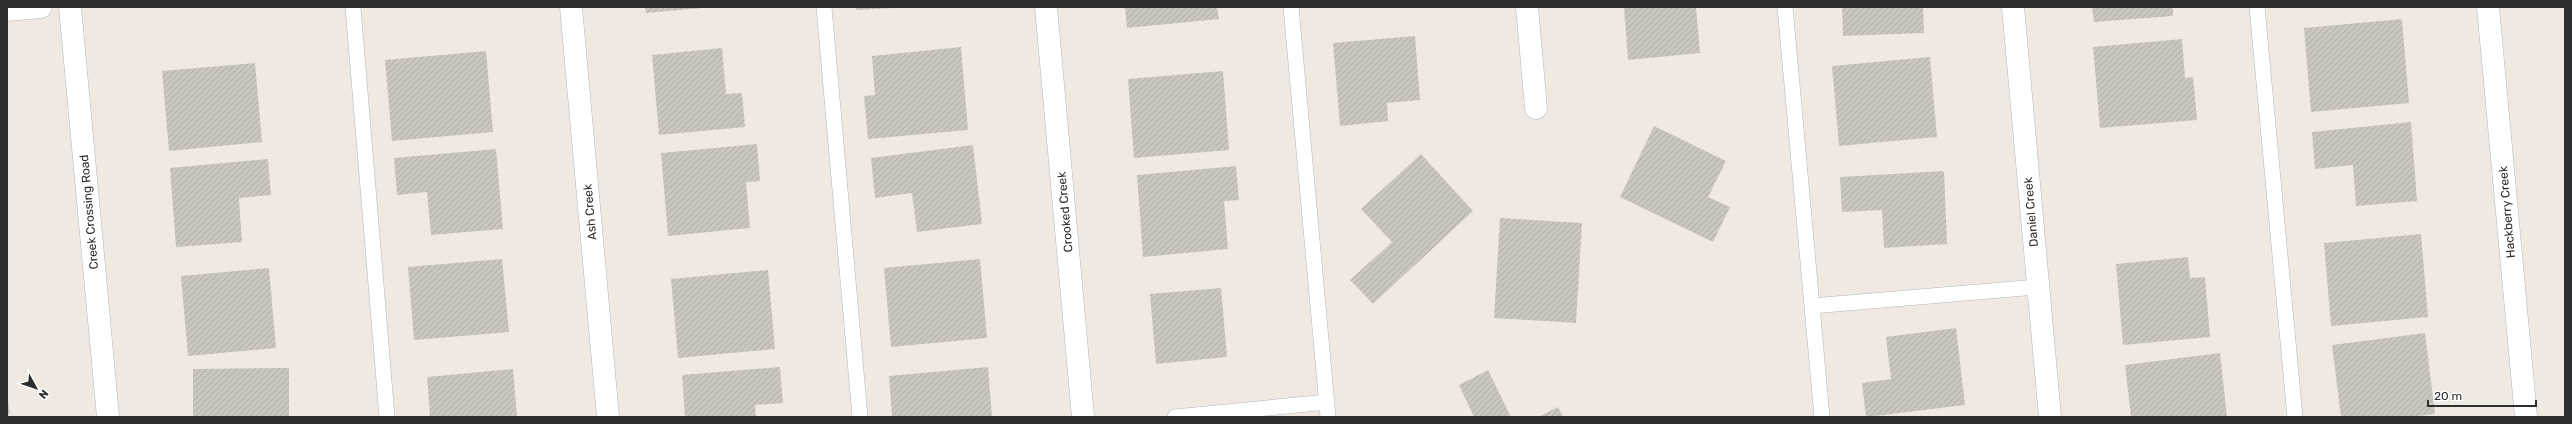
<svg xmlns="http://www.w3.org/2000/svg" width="2572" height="424" viewBox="0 0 2572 424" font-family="Rubik,sans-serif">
<defs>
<pattern id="building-hatch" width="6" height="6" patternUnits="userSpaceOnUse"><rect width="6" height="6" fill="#cbc7bf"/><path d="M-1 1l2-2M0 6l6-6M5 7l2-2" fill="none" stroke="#afaba4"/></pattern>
</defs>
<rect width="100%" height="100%" fill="#efe9e1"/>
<path fill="url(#building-hatch)" d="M645 7H703V8L646 13Z
M856 7H895V8L856 10Z
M1125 7H1217L1219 19 1127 28Z
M1624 7H1696L1700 53 1628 60Z
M1842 7H1923L1924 33 1843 36Z
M2092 7H2173V16L2094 22Z
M2402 19 2409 103 2311 112 2304 28Z
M1415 36 1420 100 1387 103 1388 121 1340 126 1333 43Z
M2182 39 2185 78 2193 77 2197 120 2100 128 2093 47Z
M961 47 968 130 868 139 864 96 875 95 872 56Z
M722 48 726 94 742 93 745 127 659 135 652 55Z
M486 51 493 132 392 141 385 60Z
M1930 57 1937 137 1839 146 1832 66Z
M255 63 262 142 169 151 162 71Z
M1223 71 1229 150 1134 158 1128 79Z
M2411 122 2417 201 2356 206 2353 165 2315 169 2312 132Z
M1654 126 1726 161 1708 197 1730 207 1713 242 1620 197Z
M757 144 760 181 746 182 750 228 668 236 661 153Z
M973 145 982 224 917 232 912 193 875 198 871 158Z
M496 149 503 229 431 235 427 192 397 195 394 158Z
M1421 154 1473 211 1373 304 1350 280 1392 242 1361 209Z
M268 159 271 195 239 198 242 242 176 247 170 168Z
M1236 166 1239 200 1224 201 1228 249 1143 257 1137 175Z
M1944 171 1947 244 1884 248 1882 210 1842 212 1840 177Z
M1500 218 1582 223 1576 323 1494 318Z
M2421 234 2428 317 2331 326 2324 243Z
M2188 257 2190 278 2205 277 2210 337 2123 345 2116 264Z
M502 259 509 332 414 340 408 267Z
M980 259 987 338 891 347 884 268Z
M269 268 276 348 188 356 181 276Z
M768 270 775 349 678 358 671 279Z
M1221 288 1227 357 1156 364 1150 294Z
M1956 328 1965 405 1866 417 1862 383 1891 379 1886 337Z
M2425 333 2435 414 2410 417H2341L2332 345Z
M2220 353 2227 417H2131L2125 365Z
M780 367 783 403 755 405 756 417H685L682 375Z
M988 367 992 417 892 416 889 376Z
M289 368V417H193V369Z
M513 369 517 417 430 416 427 377Z
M1488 370 1511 417H1474L1459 385Z
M7 392 10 415H7Z
M1558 407 1563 417H1538Z"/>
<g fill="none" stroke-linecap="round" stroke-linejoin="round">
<g stroke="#b4b7c1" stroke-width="16">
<path id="lane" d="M353 7 387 417
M824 7 860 417
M1291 7 1328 417
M1785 7 1822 417
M2257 7 2295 417
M1812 306 2038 287
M1175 417 1327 402"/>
</g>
<g stroke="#b4b7c1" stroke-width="23">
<path id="street" d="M571 7 608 417
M1046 7 1083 417
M1527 7 1536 108
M2013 7 2050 417
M2488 7 2526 417
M7 10 41 7"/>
</g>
<g stroke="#b4b7c1" stroke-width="23">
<path id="secondary" d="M70 7 108 417"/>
</g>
<use href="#lane" stroke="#fff" stroke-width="15"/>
<use href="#street" stroke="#fff" stroke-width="22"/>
<use href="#secondary" stroke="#fff" stroke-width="22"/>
</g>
<g text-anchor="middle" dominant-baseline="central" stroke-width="3" stroke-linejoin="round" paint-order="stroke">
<g font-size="12" fill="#2e2e2e" stroke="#fff">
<text transform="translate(89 212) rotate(-95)">Creek Crossing Road</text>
<text transform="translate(590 212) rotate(-95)">Ash Creek</text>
<text transform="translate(1065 212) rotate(-95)">Crooked Creek</text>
<text transform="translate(2031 212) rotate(-95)">Daniel Creek</text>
<text transform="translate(2507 212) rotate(-95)">Hackberry Creek</text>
</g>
</g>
<rect width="2572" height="424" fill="none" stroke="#2e2e2e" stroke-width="16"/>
<g transform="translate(36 388) rotate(130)" stroke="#ffffff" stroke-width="3" paint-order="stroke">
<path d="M0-3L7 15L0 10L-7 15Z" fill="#2e2e2e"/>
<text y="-6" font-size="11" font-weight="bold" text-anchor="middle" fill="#2e2e2e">N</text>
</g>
<path d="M2428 400v6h108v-6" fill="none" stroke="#2e2e2e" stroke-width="2"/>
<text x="2434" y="400" font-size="12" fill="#2e2e2e" stroke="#ffffff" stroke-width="3" paint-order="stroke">20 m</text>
</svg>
